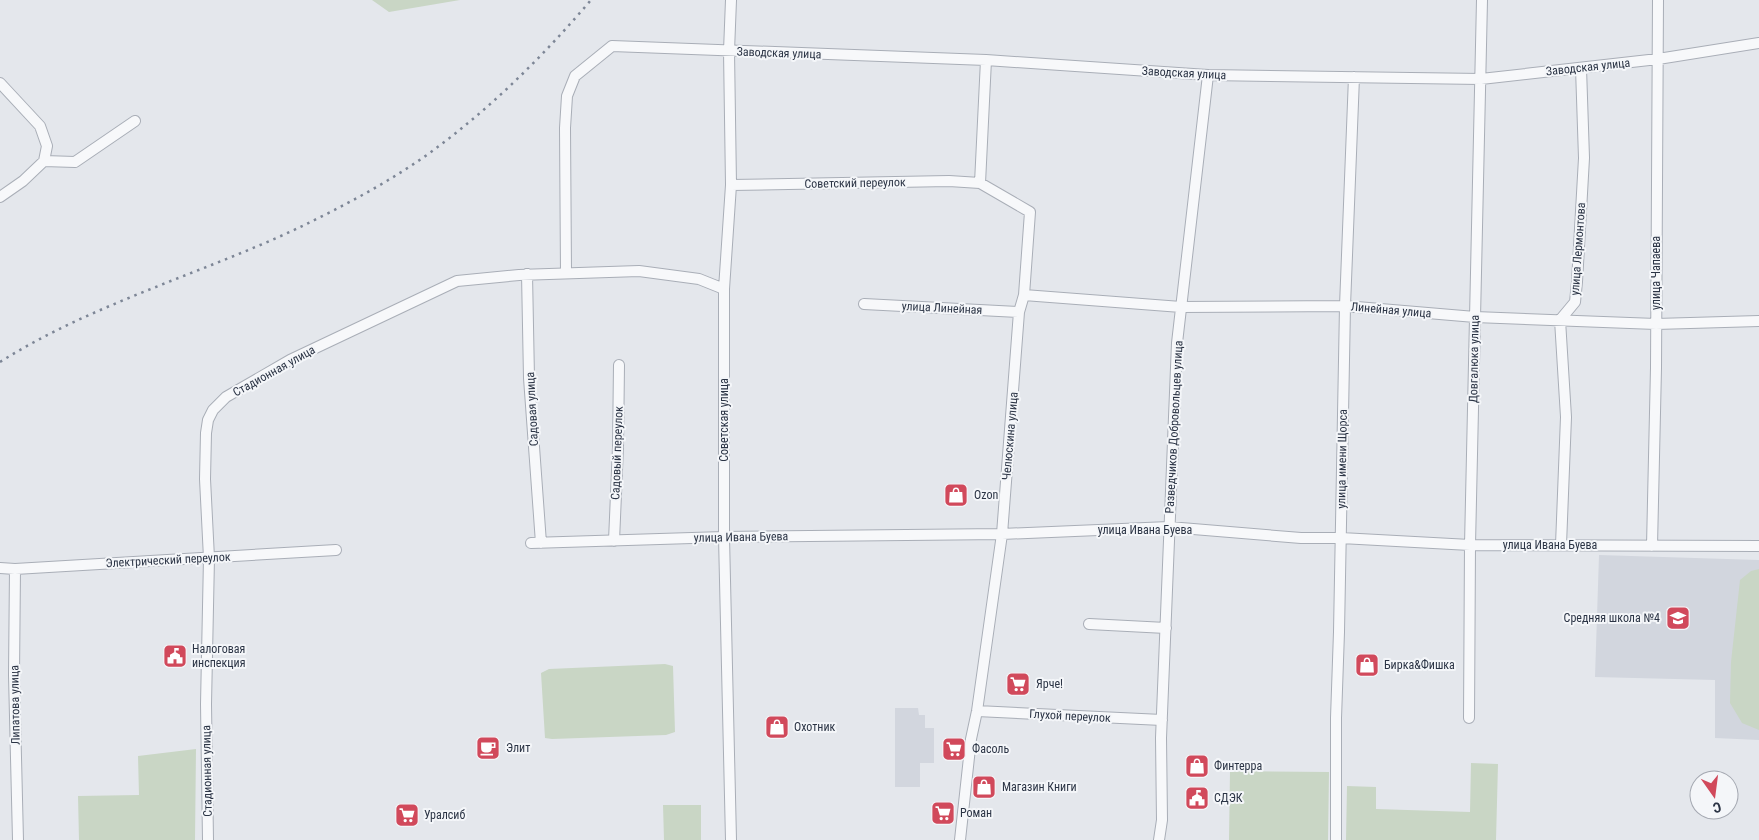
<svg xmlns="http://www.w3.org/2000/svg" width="1759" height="840" viewBox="0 0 1759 840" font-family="'Roboto Condensed',sans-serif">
<rect width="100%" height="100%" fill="#e4e7ec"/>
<path fill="#d2d6de" d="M1599 555 1759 560V740L1715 738V680L1595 677Z
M895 708H918L919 715H925V728H934V763H920V787H895Z"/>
<path fill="#c9d6c5" d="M372 0H460L389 12Z
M1759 569V730L1742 723 1730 703 1731 662 1740 580 1751 571Z
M665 664 673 666 675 732 666 735 552 739 545 738 541 673 549 669Z
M196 749 195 840H79L78 796 139 795 138 756Z
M1471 763 1498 764 1496 840H1346L1347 786 1376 787V809L1470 812Z
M1230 771 1329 772 1328 840H1229Z
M663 805H701V840H664Z"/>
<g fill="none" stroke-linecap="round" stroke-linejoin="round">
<g stroke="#a9aeb7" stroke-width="12">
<path id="minor" d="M0 83 40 126 47 146 44 161
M731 185 949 181 980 183
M0 197 23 181 44 161 75 162 135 121
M566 273 565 128 567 96 575 76 612 46 986 60 1208 75 1481 79 1658 59 1759 43
M527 274 529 378 541 543
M1024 295 1181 307 1345 306 1475 317 1656 324 1759 321
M864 304 1019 312
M614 541 618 447 619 365
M531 543 724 537 1002 534 1169 527 1301 538H1341L1470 545 1759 546
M1561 545 1566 417 1560 320 1575 302 1577 282 1584 158 1581 68
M1652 546 1656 368 1658 0
M0 568 15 569 336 550
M15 569 14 675 18 840
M1089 624 1166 628
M977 711 1162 720
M1469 718 1470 545 1482 0
M208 840 206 704 209 558 205 479 206 433 208 420 213 410 226 397 290 360 457 281 519 275 639 271 699 279 724 289
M731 840 724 537V289L731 185 729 51 731 0
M960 840 971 739 977 711 1002 534 1019 312 1024 295 1030 212 980 183 986 60
M1159 840 1162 820 1161 738 1177 343 1208 75
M1336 840V718L1339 632 1345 306 1354 77"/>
</g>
<use href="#minor" stroke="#f7f8fa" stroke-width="10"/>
<path stroke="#7d8696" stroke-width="2.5" stroke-dasharray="2.5 5" stroke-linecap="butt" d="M0 362C92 304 198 275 296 229 344 206 397 178 439 146 496 103 545 54 591 0"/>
</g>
<defs>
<g id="shop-square" transform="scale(1.25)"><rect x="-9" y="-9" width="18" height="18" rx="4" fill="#d1495b" stroke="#f4f6f9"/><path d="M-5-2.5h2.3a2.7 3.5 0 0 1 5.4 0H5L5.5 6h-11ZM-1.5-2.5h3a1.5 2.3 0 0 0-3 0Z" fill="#fff"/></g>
<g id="school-square" transform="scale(1.25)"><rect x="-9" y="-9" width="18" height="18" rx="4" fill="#d1495b" stroke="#f4f6f9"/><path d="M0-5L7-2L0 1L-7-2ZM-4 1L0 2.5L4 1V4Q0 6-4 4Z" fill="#fff"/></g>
<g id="civic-square" transform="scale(1.25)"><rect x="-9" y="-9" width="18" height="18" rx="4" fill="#d1495b" stroke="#f4f6f9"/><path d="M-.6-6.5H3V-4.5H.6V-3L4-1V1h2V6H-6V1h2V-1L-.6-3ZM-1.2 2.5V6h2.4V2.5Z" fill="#fff"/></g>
<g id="supermarket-square" transform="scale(1.25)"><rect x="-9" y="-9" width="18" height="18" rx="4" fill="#d1495b" stroke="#f4f6f9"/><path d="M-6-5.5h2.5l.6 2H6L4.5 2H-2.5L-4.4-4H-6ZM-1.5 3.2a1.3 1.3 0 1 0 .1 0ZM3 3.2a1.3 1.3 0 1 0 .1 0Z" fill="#fff"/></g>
<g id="cafe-square" transform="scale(1.25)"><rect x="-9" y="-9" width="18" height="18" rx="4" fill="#d1495b" stroke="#f4f6f9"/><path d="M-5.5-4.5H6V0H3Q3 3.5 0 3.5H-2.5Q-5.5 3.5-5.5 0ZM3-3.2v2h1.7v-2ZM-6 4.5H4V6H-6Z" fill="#fff"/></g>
</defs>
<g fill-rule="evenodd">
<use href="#shop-square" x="956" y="495"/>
<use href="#school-square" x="1678" y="618"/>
<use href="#civic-square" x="175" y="656"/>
<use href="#shop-square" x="1367" y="665"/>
<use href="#supermarket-square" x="1018" y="684"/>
<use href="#shop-square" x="777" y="727"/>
<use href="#cafe-square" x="488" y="748"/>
<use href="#supermarket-square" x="954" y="749"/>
<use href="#shop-square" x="1197" y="766"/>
<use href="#shop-square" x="984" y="787"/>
<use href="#civic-square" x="1197" y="798"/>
<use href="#supermarket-square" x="943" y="813"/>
<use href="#supermarket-square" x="407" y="815"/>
</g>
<g text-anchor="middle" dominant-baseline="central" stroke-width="4" stroke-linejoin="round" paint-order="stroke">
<g font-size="12" fill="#2b3445" stroke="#f4f6f9">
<text transform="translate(779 53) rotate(2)">Заводская улица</text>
<text transform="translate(1588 67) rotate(-6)">Заводская улица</text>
<text transform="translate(1184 73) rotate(3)">Заводская улица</text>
<text transform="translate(855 183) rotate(-1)">Советский переулок</text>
<text transform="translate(1578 249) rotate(-86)">улица Лермонтова</text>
<text transform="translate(1656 273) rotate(-90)">улица Чапаева</text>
<text transform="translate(942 308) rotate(3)">улица Линейная</text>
<text transform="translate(1391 310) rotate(5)">Линейная улица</text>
<text transform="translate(1474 359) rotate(-89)">Довгалюка улица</text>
<text transform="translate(274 371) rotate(-29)">Стадионная улица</text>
<text transform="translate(532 409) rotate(-93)">Садовая улица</text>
<text transform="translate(724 420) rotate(-90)">Советская улица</text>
<text transform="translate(1174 427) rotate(-87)">Разведчиков Добровольцев улица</text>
<text transform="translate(1010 436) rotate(-85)">Челюскина улица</text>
<text transform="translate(617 453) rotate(-88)">Садовый переулок</text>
<text transform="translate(1342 459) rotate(-89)">улица имени Щорса</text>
<text x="1145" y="530">улица Ивана Буева</text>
<text transform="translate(741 537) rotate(-1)">улица Ивана Буева</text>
<text x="1550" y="545">улица Ивана Буева</text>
<text transform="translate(168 560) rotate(-3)">Электрический переулок</text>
<text transform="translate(15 705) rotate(-91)">Липатова улица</text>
<text transform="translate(1070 716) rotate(3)">Глухой переулок</text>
<text transform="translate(207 771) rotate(-91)">Стадионная улица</text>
</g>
<g font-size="12" fill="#2b3445" stroke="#f4f6f9" text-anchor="start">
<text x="974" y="495">Ozon</text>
<text x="1660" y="618" text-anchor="end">Средняя школа №4</text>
<text x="192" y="649">Налоговая<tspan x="192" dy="14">инспекция</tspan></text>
<text x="1384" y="665">Бирка&amp;Фишка</text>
<text x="1036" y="684">Ярче!</text>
<text x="794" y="727">Охотник</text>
<text x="506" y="748">Элит</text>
<text x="972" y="749">Фасоль</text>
<text x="1214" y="766">Финтерра</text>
<text x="1002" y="787">Магазин Книги</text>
<text x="1214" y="798">СДЭК</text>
<text x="960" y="813">Роман</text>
<text x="424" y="815">Уралсиб</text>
</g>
</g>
<g transform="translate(1714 795) rotate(166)"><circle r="24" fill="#f4f6f9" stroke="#a4a8b1"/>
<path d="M0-4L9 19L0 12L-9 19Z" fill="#d1495b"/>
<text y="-8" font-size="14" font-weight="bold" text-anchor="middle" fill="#2b3445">С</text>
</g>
</svg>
